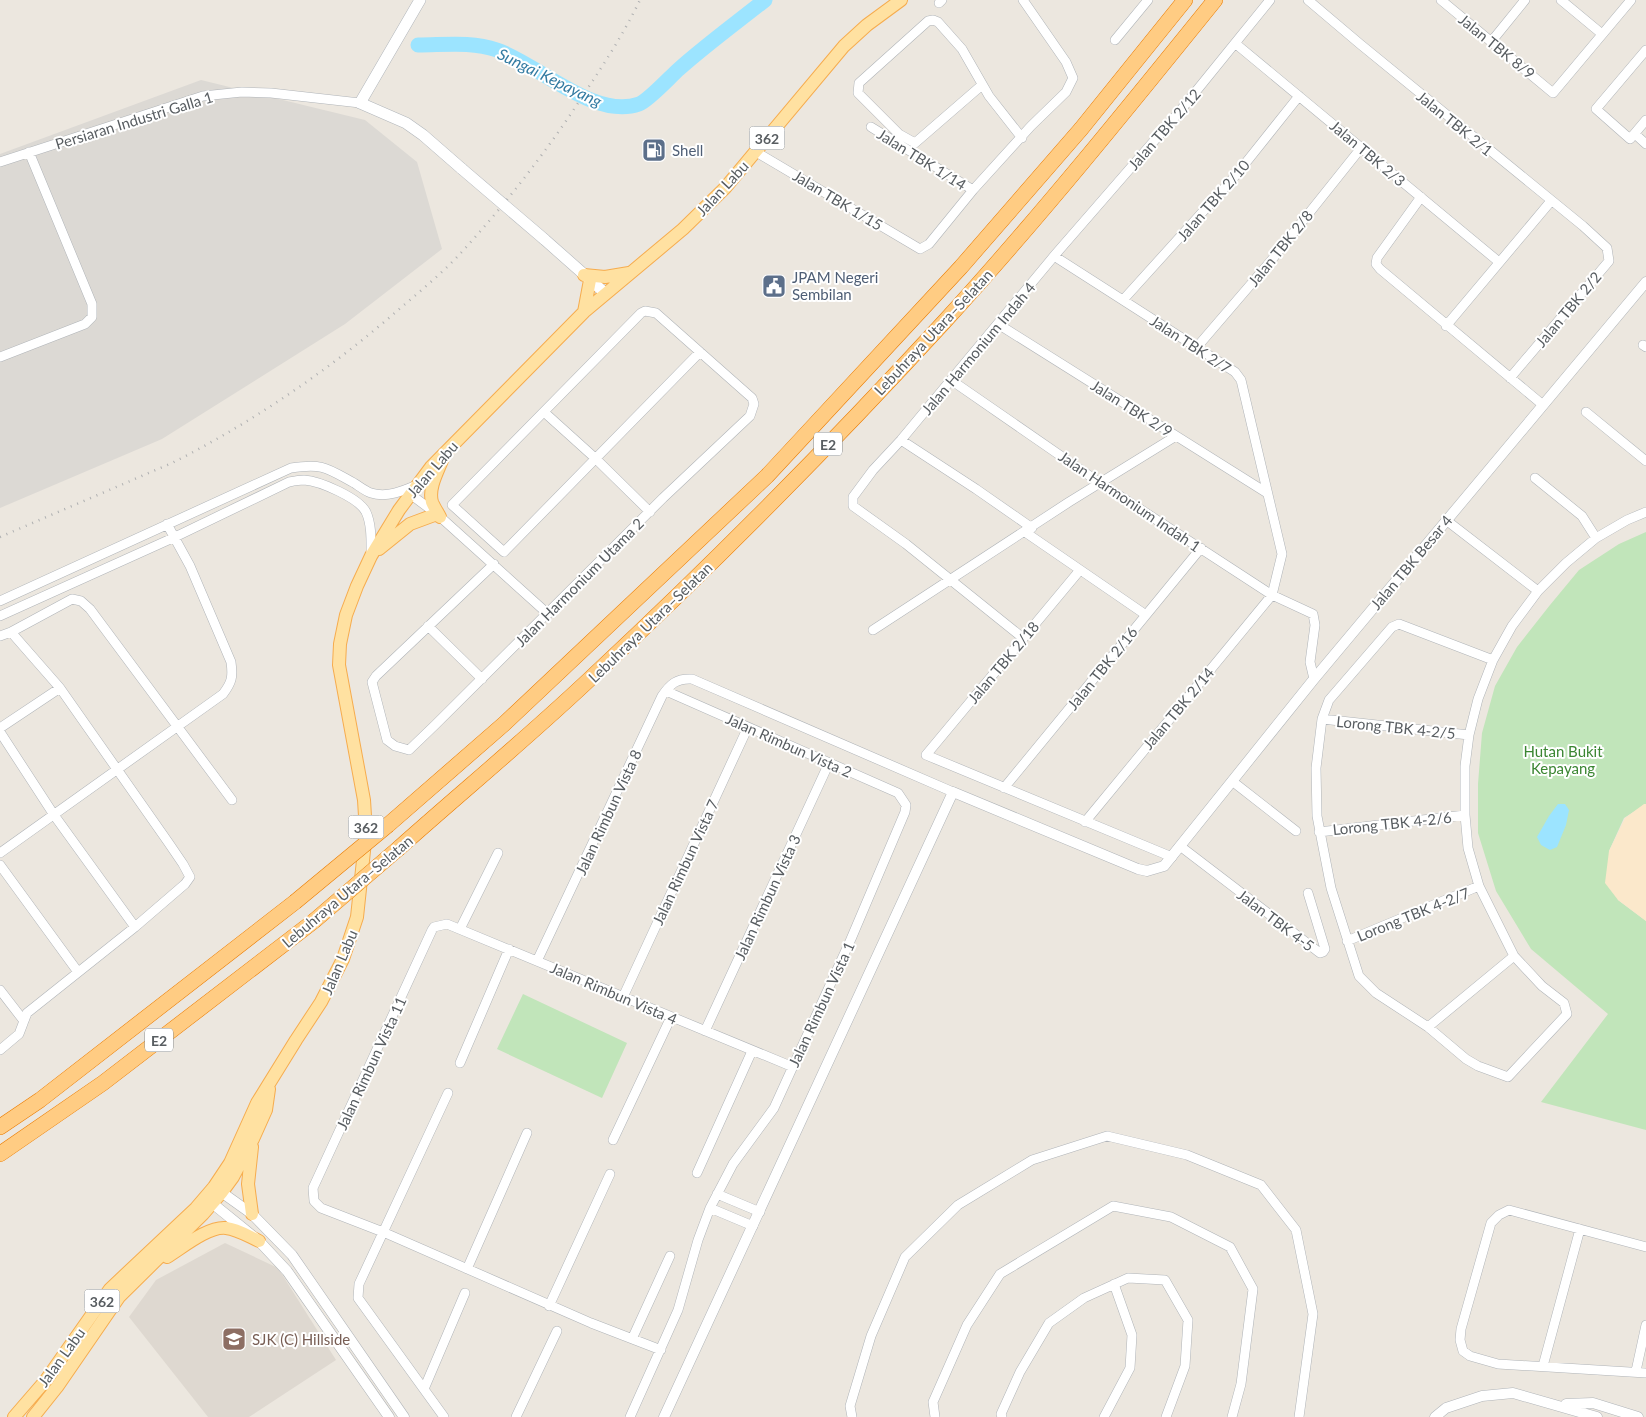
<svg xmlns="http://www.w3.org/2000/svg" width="1646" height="1417" viewBox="0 0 1646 1417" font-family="Lato,sans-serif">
<rect width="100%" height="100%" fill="#ece7df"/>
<path fill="#dcd9d4" d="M201 80 365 120 417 162 442 249 345 324 162 439 0 508V154Z"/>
<path fill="#ded8d0" d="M225 1243 278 1268 336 1360 249 1417H208L129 1317 156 1280Z"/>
<path fill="#c1e5ba" d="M1646 532V804L1624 818 1609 851 1618 900 1646 921V1130L1541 1102 1608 1014 1531 949 1496 891 1478 833V784L1482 733 1495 686 1517 647 1550 605 1579 570 1619 544Z
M523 994 627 1043 602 1098 497 1049Z"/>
<path fill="#fbe8cb" d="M1644 804H1646V921L1618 900 1605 883 1609 851 1625 818Z"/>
<path fill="#9ce4ff" d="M1558 804H1565L1569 810 1566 825 1557 847 1550 850 1541 845 1537 837 1549 816Z"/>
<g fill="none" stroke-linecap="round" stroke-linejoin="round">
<path stroke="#9ce4ff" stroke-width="15" d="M418 45C444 45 471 41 497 50 538 64 594 120 639 104 648 101 670 77 679 69 706 45 736 23 765 0"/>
<g stroke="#b0b4b8" stroke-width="10">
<path id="minor" d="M1308 0 1360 44 1583 226 1607 248 1609 261 1510 378
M1441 0 1553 93 1631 0
M1561 0 1602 34
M939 3 942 0
M1115 40 1148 0
M1491 42 1525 0
M1236 44 1499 262
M1646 50 1596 109 1630 139 1646 120
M982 85 915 143 899 134 858 93 859 83 928 21 933 20 938 22 962 49 989 96 1022 138
M871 127 973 190
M1635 134 1646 144
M756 152 920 249 929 244 973 190 1031 126 1066 92 1073 78 1066 62 1023 0
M0 162 203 96 242 92 271 93 360 103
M1421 197 1377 258 1376 264 1380 269 1543 405
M1054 256 1235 372 1241 380 1282 554 1272 595 1085 822
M1123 300 1236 175 1299 96
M998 324 1267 493
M1446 326 1551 201
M1643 345 1646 347
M1197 347 1270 262 1361 148
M0 357 85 324 92 317V304L29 152
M951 380 1100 483 1272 595 1313 614 1315 625 1310 662 1314 679
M544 412 595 458 650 512
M1586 412 1646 461
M901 440 976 489 1032 528
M1535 478 1582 516 1596 538
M410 494 437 514 548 614
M1446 520 1538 591
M1025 532 1146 615
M494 564 376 676 372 682 387 740 395 746 409 750 435 725 663 498 750 416 754 404 752 398 656 313 645 311 641 313 452 505 504 552 700 352
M1080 570 926 755 1172 857
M0 601 291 468C323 463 327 468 354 483 359 486 365 491 371 493 387 498 403 491 417 485
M0 616 175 537 289 482C294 481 299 480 304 480 320 481 359 498 366 512 372 525 371 542 371 556
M428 626 482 679
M873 630 1069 502 1176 436
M0 636 11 632 72 599 81 601 90 609 232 800
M1023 638 906 544 853 506V497L873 470 901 440 1054 256 1180 111 1270 0
M1493 660 1399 624 1392 627 1329 700 1322 719 1316 768 1317 816 1331 888 1359 976 1376 993 1428 1027 1466 1059 1478 1066 1508 1077 1567 1014 1564 1003 1542 986 1514 956 1479 886 1468 848 1465 815V766L1469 735 1478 699 1493 660 1512 626 1538 591 1566 563 1596 538 1627 520 1646 512
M1322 719 1469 735
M0 728 60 688
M0 732 54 815 135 927
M1232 781 1296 831
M1004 788 1201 548
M1319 832 1465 815
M1180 846 1320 953 1323 952 1325 949 1308 893
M0 853 223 694C232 682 233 677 231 662L190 566 167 524
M0 865 78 972
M460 929 498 853
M1347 941 1479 886
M537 961 662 696C670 684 677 678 692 679L953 792
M0 990 24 1021
M623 997 748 727
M1428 1027 1514 956
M705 1031 829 763
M0 1050 19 1034 27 1013 135 927 185 884 190 877 183 864 168 842 60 688 11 632
M460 1063 509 949
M613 1140 671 1017
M697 1173 752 1051
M717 1194 760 1212
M710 1208 753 1226
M1646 1247 1509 1210 1499 1215 1491 1223 1461 1329 1460 1340 1463 1351 1470 1356 1498 1364 1646 1373
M467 1269 527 1133
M549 1306 610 1174
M632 1339 670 1256
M661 1350 591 1323 383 1232 321 1208 314 1201 313 1188 432 930 434 927 447 924 793 1067
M1543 1366 1580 1229
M1636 1371 1646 1325
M424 1389 465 1293
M444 1417 358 1298 359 1284 448 1093
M516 1417 557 1331
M630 1417 678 1310 698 1240 710 1208 733 1164 774 1108 851 939 905 812 906 805 898 793 666 691
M852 1417 850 1406 871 1336 905 1257 958 1205 1032 1160 1107 1136 1187 1155 1261 1185 1296 1230 1313 1314 1299 1417
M935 1417 933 1402 967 1325 1000 1274 1113 1206 1171 1217 1230 1247 1253 1289 1241 1384 1232 1417
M1002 1417 1001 1414 1020 1372 1049 1323 1084 1298 1128 1278 1165 1280 1188 1320 1185 1366 1166 1417
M1104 1417 1130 1368 1132 1335 1114 1284"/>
</g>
<g stroke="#b0b4b8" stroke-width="11">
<path id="tertiary" d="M217 1189 252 1214 292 1255 404 1417
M207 1199 259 1241 287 1271 389 1417
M1566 1404 1593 1403 1638 1417
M664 1417 953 792 1138 869 1147 871 1164 866 1314 679 1646 282
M1435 1417 1446 1408 1482 1396 1513 1393 1597 1417"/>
</g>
<g stroke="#b1b6bb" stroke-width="12">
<path id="secondary" d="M420 0 360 103 406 123 423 135 462 169
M544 239 605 293"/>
</g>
<g stroke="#f6ac4e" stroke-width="14">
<path id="primary" d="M584 275 605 277 629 273
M584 312 590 280
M440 517C438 513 434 507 432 502 428 488 438 471 443 458
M379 549 410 524 437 514
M252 1214 248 1184 252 1147
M167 1257C182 1248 208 1226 226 1228 237 1229 248 1236 259 1241
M14 1417 46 1380 110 1289 196 1208 214 1187 230 1163 257 1103 296 1040 321 1002 343 959 357 917 366 832 364 800 339 665 340 644 346 615 357 586 371 556 399 510 431 467 584 312 683 229 725 188 844 46 867 25 901 0
M33 1417 57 1387 119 1297 203 1214 222 1192 233 1177 253 1139 266 1110 269 1089"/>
</g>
<g stroke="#eb7c00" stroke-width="16">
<path id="motorway" d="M388 825 504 724 767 476 961 267 1081 129 1185 0
M399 848C464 790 531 735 594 675 715 562 832 444 944 322 1039 218 1127 109 1215 0
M0 1127 40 1100 295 902
M0 1154 103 1083 314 921"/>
</g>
<use href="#minor" stroke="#fff" stroke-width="9"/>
<use href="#tertiary" stroke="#fff" stroke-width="10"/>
<use href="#secondary" stroke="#fff" stroke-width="11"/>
<use href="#primary" stroke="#ffe1a1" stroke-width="12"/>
<use href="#motorway" stroke="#ffcc83" stroke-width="15"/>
<path stroke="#afb0b1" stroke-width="2.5" stroke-dasharray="1 6" stroke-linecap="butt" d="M0 537 172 463C253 422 329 370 397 311 418 293 440 275 459 255 505 205 547 151 584 94 604 64 624 33 640 0"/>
<g stroke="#b1b6bb" stroke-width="12" stroke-linecap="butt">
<path id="secondary-bridge" d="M462 169 544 239"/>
</g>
<g stroke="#eb7c00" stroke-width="16" stroke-linecap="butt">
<path id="motorway-bridge" d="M295 902 388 825
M314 921 399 848"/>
</g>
<use href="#secondary-bridge" stroke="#fff" stroke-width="11"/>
<use href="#motorway-bridge" stroke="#ffcc83" stroke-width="15"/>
</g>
<defs>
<g id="fuel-square" transform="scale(1.25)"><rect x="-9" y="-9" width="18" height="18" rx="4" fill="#5c6f8a" stroke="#fff"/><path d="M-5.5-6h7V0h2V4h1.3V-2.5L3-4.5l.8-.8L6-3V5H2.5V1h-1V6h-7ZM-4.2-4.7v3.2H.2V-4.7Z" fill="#fff"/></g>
<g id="civic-square" transform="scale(1.25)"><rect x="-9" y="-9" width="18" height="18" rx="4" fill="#5c6f8a" stroke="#fff"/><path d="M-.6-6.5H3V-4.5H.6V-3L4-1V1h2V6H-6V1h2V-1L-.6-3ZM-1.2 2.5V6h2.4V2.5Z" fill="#fff"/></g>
<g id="school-square" transform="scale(1.25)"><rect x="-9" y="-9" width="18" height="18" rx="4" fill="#8d6e63" stroke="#fff"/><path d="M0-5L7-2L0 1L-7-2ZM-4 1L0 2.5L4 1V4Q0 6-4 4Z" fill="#fff"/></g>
</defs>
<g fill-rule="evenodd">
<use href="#fuel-square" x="654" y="150"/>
<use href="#civic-square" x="774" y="286"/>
<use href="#school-square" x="234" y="1339"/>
</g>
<g text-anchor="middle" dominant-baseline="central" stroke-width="4" stroke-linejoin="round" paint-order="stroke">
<g fill="#fff" stroke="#8a8e90" stroke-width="1">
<rect x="749.5" y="126.5" width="35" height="23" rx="4"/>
<rect x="814" y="432.5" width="28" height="23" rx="4"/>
<rect x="348.5" y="815.5" width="35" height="23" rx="4"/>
<rect x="145" y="1028.5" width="28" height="23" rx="4"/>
<rect x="84.5" y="1289.5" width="35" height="23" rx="4"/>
</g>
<g font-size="14" font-weight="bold" fill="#585d61">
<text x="767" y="138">362</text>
<text x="828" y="444">E2</text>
<text x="366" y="827">362</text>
<text x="159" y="1040">E2</text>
<text x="102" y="1301">362</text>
</g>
<g font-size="15" fill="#585d61" stroke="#fff">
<text transform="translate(1497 46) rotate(39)">Jalan TBK 8/9</text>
<text transform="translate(134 120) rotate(-17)">Persiaran Industri Galla 1</text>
<text transform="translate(1455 123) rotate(39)">Jalan TBK 2/1</text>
<text transform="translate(1164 129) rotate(-49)">Jalan TBK 2/12</text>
<text transform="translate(1368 153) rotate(40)">Jalan TBK 2/3</text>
<text transform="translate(922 159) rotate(32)">Jalan TBK 1/14</text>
<text transform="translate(722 188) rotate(-47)">Jalan Labu</text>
<text transform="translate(838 200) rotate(31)">Jalan TBK 1/15</text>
<text transform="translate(1213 200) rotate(-49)">Jalan TBK 2/10</text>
<text transform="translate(1280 248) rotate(-51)">Jalan TBK 2/8</text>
<text transform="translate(1568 309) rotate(-50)">Jalan TBK 2/2</text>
<text transform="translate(933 332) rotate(-47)">Lebuhraya Utara–Selatan</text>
<text transform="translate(1191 344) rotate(33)">Jalan TBK 2/7</text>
<text transform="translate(978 348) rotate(-50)">Jalan Harmonium Indah 4</text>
<text transform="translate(1132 408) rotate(32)">Jalan TBK 2/9</text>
<text transform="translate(432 469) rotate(-49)">Jalan Labu</text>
<text transform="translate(1130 501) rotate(34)">Jalan Harmonium Indah 1</text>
<text transform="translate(1411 562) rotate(-50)">Jalan TBK Besar 4</text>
<text transform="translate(579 582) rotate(-45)">Jalan Harmonium Utama 2</text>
<text transform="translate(650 622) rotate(-44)">Lebuhraya Utara–Selatan</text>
<text transform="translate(1003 662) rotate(-50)">Jalan TBK 2/18</text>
<text transform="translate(1102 668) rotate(-51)">Jalan TBK 2/16</text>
<text transform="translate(1178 708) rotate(-50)">Jalan TBK 2/14</text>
<text transform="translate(1396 727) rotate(6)">Lorong TBK 4-2/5</text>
<text transform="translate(789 745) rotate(24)">Jalan Rimbun Vista 2</text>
<text transform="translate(608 812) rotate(-65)">Jalan Rimbun Vista 8</text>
<text transform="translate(1392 823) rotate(-6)">Lorong TBK 4-2/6</text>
<text transform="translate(685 862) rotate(-65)">Jalan Rimbun Vista 7</text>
<text transform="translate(347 891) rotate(-40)">Lebuhraya Utara–Selatan</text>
<text transform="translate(767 897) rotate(-65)">Jalan Rimbun Vista 3</text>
<text transform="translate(1413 914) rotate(-22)">Lorong TBK 4-2/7</text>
<text transform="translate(1276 920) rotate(37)">Jalan TBK 4-5</text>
<text transform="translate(339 962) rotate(-67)">Jalan Labu</text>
<text transform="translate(614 993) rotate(23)">Jalan Rimbun Vista 4</text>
<text transform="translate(821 1004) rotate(-65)">Jalan Rimbun Vista 1</text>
<text transform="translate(371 1063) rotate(-65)">Jalan Rimbun Vista 11</text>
<text transform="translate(61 1357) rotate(-54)">Jalan Labu</text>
</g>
<g font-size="15" fill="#4e5e75" stroke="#fff" text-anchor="start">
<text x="672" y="150">Shell</text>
<text x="792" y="277">JPAM Negeri<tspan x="792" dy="17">Sembilan</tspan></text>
</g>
<g font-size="15" fill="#3b8632" stroke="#fff">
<text x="1563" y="751">Hutan Bukit<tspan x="1563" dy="17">Kepayang</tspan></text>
</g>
<g font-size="15" fill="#785e54" stroke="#fff" text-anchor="start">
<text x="252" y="1339">SJK (C) Hillside</text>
</g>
<g font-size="16" font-style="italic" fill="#337ba2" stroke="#fff">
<text transform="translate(550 77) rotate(26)">Sungai Kepayang</text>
</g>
</g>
</svg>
